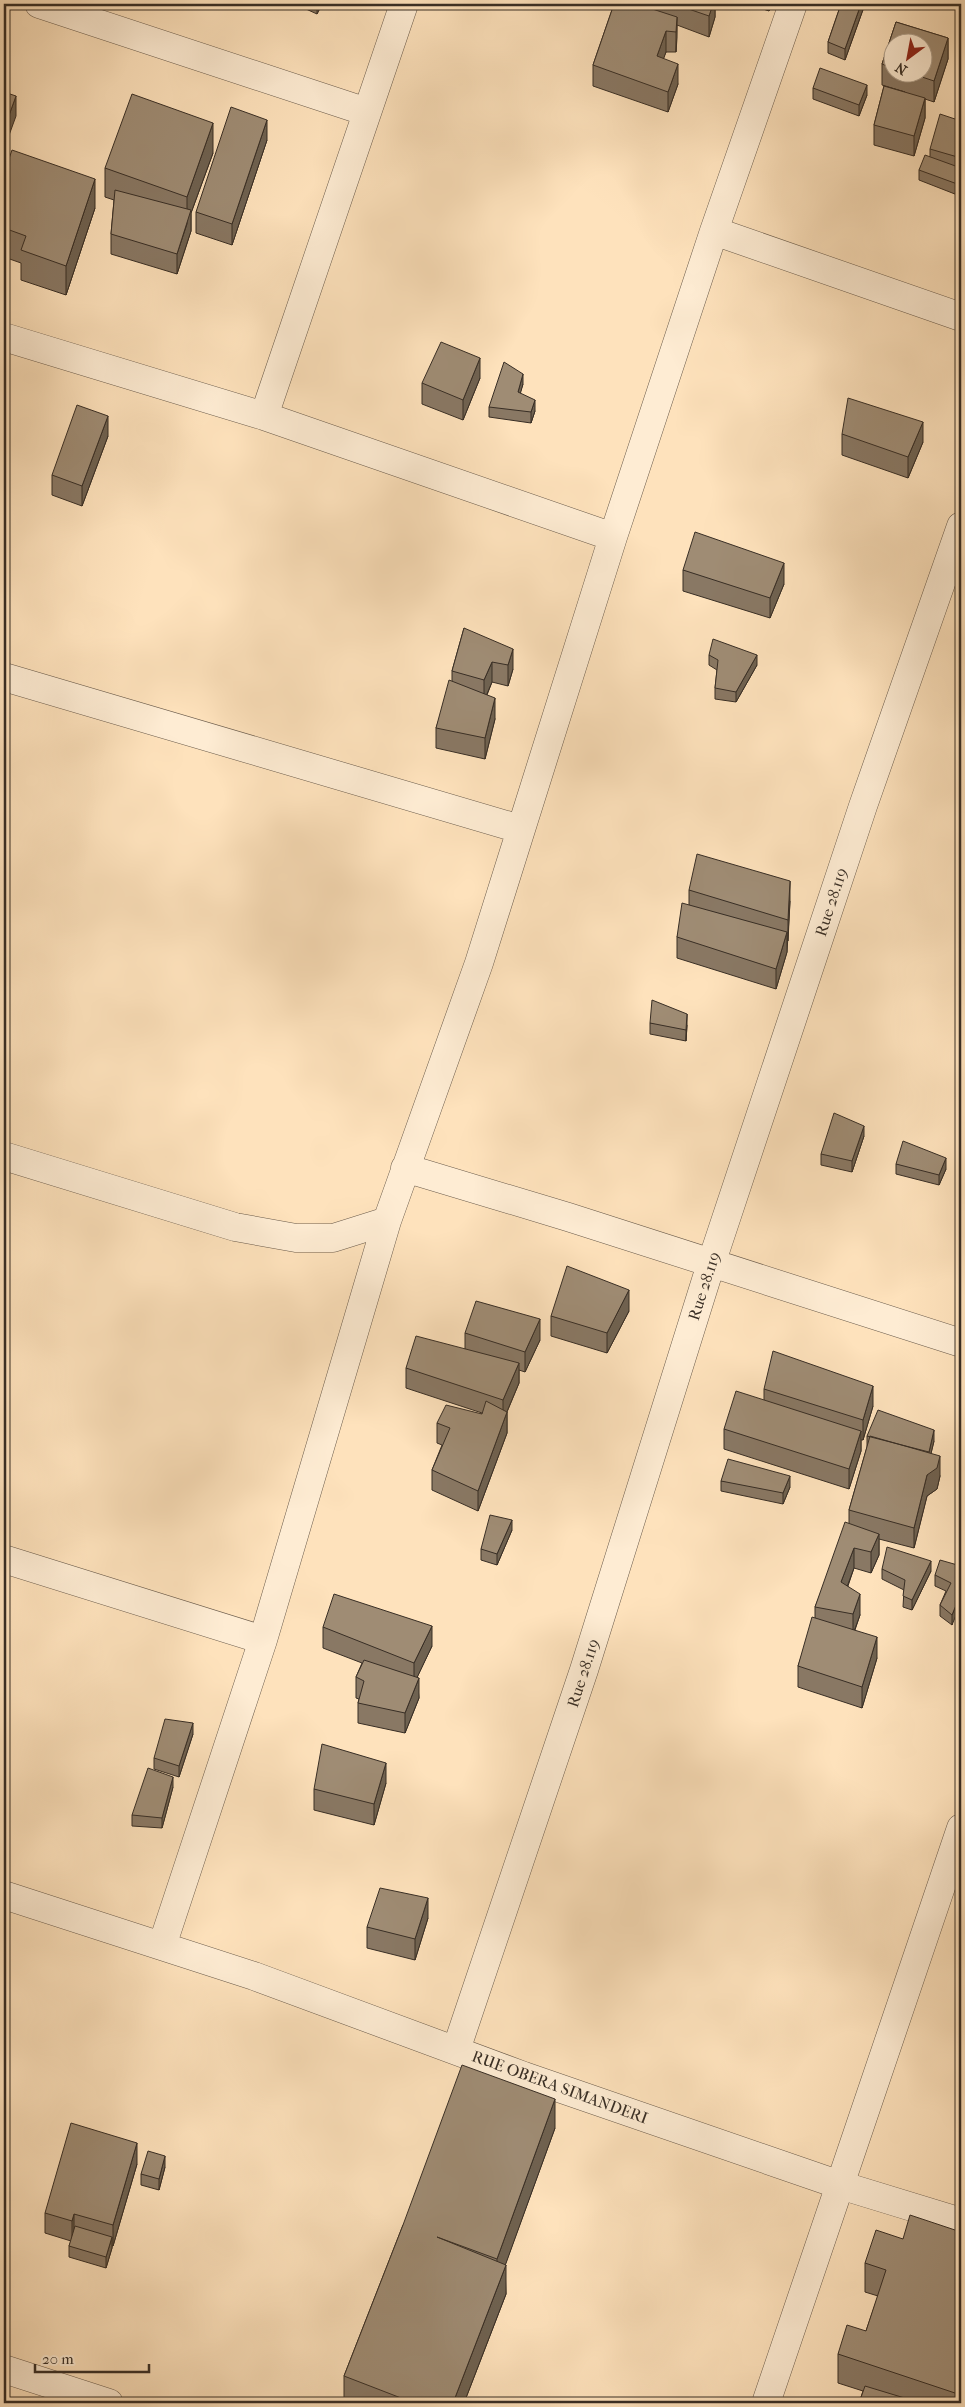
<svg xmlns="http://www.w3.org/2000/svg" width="965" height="2407" viewBox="0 0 965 2407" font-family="'IM FELL French Canon',serif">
<rect width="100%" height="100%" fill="#fee2bc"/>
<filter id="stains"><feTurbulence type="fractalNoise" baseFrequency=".004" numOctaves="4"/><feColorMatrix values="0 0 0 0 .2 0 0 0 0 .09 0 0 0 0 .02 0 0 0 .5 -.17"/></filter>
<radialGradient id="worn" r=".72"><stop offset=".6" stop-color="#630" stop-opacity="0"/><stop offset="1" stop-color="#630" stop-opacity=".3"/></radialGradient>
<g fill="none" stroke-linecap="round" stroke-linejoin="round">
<g stroke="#6a5b4b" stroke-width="29">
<path id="minor" d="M39 4 367 112
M714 231 961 317
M4 337 264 416 613 537
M264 416 404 4
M4 677 520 829
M4 1156 235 1227 296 1238H333L387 1221
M405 1168 568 1217 961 1343
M4 1559 263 1640
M4 1895 254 1976 524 2076 840 2185 961 2222
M162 1946 263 1640 387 1221 479 963 613 537 714 231 793 4
M456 2050 584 1670 711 1264 863 806 961 526
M4 2369 109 2403
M766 2403 961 1828"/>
</g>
<use href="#minor" stroke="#feecd3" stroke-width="28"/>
</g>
<path fill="#897864" stroke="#382e25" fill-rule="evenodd" d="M295 4H322L317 14Z
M614 4H715V17L709 37 677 25 676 52H666L663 59 678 84 668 112 593 86V65Z
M751 4H772L769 11 751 5Z
M841 4H865L845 60 828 53V42Z
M896 22 948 38V59L934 102 925 99V118L914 156 874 145V125L884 86 905 92 882 85V64ZM892 42H922V72H892Z
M813 88 867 95 859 116 813 99Z
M961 121V191L960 196 919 180V170L930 156V149Z
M267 140 232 245 196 233V212Z
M213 153 191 213V231L177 274 111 254V234L114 200 105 197V168Z
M4 173 95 208 66 295 21 280V263L4 257Z
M480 378 463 420 422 404V383Z
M523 384 520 393 535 411 531 423 489 417V407Z
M842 434 923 442 908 478 842 455Z
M108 436 82 506 52 495V475Z
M683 570 784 584 770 618 683 591Z
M464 628 513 669 508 686 492 682 487 695 495 719 485 759 436 748V728L452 682V671Z
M709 655 757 665 736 702 715 699V688L717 670 709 665Z
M689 890 790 901 787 952 776 989 677 958V937L689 905Z
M650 1023 687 1025 686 1041 650 1034Z
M864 1136 852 1172 821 1165V1154Z
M896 1164 946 1169 939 1185 896 1174Z
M629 1311 607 1353 551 1336V1316Z
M465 1333 540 1340 525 1372 519 1370V1383L507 1412V1433L478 1511 432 1490V1470L442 1445 437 1443V1423L482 1414V1413L406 1388V1368L465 1349Z
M764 1389 873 1406 863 1440H861V1451L849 1489 724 1449V1429L764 1400Z
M867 1436 934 1441 931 1453 940 1476 937 1489 927 1496 914 1548 879 1539V1555L871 1573 854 1568 848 1586 860 1615 855 1630 877 1658 862 1708 798 1687V1666L815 1618V1607L849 1523V1510L867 1447Z
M961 1461V1476L959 1475V1465Z
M721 1481 790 1487 783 1504 721 1491Z
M512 1530 497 1565 481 1560V1549Z
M961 1566 952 1625 940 1616V1605L946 1591 935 1586V1575Z
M882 1569 931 1571 912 1610 903 1607 904 1590 882 1579Z
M323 1627 432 1646 417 1677 419 1698 405 1733 358 1723V1703L359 1699 356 1698V1677L362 1663 323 1648Z
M193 1734 179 1777 154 1769V1758Z
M386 1783 374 1825 314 1810V1789Z
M173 1787 162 1828 132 1826V1815Z
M428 1918 415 1960 367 1948V1927Z
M555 2128 505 2265 506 2294 464 2403H344V2376L403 2225Z
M137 2164 113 2246H112V2248L106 2268 69 2257V2246L71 2241 45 2233V2213Z
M165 2167 159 2190 141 2185V2174Z
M961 2232V2403H859L863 2391 838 2383V2354L866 2331 878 2296 865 2292V2263L903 2239Z"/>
<path fill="#6f6251" stroke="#382e25" d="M317 4H322L317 14Z
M713 4H715V17L709 37V16Z
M769 4H772L769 11Z
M861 4H865L845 60V49Z
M677 17V38L676 52V32Z
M666 31V52L657 77V56Z
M948 38V59L934 102V81Z
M678 64V84L668 112V92Z
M867 85V95L859 116V105Z
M16 96V116L4 149V129Z
M925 98V118L914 156V136Z
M267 120V140L232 245V224Z
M213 123V153L191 213V231L177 274V254L187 224V197Z
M95 179V208L66 295V266Z
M961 181V191L960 196V185Z
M480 358V378L463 420V400Z
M523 374V384L518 402V392Z
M535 400V411L531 423V412Z
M108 416V436L82 506V486Z
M923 422V442L908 478V457Z
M784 563V584L770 618V598Z
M513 649V669L508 686V665Z
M757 655V665L736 702V692Z
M492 662V682L484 701V680Z
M495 698V719L485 759V738Z
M790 881V901L788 941V920Z
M787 932V952L776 989V969Z
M687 1014V1025L686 1041V1030Z
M864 1126V1136L852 1172V1161Z
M946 1158V1169L939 1185V1175Z
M629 1290V1311L607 1353V1333Z
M540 1319V1340L525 1372V1352Z
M519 1363V1383L503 1421V1400Z
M873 1386V1406L863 1440V1420Z
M507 1412V1433L478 1511V1491Z
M934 1430V1441L929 1462V1452Z
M861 1431V1451L849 1489V1469Z
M940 1456V1476L937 1489 927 1496 914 1548V1528L927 1475Z
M790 1476V1487L783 1504V1493Z
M512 1520V1530L497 1565V1554Z
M879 1534V1555L871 1573V1552Z
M854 1548V1568L841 1603V1582Z
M931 1561V1571L912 1610V1600Z
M961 1593V1603L952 1625V1615Z
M860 1594V1615L853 1634V1614Z
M432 1626V1646L414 1684V1663Z
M877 1637V1658L862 1708V1687Z
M419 1678V1698L405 1733V1713Z
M193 1723V1734L179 1777V1766Z
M386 1763V1783L374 1825V1804Z
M173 1777V1787L162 1828V1818Z
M428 1898V1918L415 1960V1939Z
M555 2099V2128L497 2288V2259Z
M137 2143V2164L113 2246V2225Z
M165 2156V2167L159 2190V2179Z
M74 2214V2234L72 2242V2221Z
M112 2237V2248L106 2268V2257Z
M506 2265V2294L464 2403H453Z"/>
<path fill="#9f8c74" stroke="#382e25" d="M614 4H637L677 17 676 32 666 31 657 56 678 64 668 92 593 65Z
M674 4H713L709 16Z
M841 4H861L845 49 828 42Z
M896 22 948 38 934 81 907 72H922V42H892V68L882 64Z
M820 68 867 85 859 105 813 88Z
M884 86 925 98 914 136 874 125Z
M4 92 16 96 4 129Z
M132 94 213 123 187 197 105 168Z
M231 107 267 120 232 224 196 212Z
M940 114 961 121V158L930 149Z
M12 150 95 179 66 266 21 250 26 236 4 228V173Z
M925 155 961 168V181L960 185 919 170Z
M115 190 191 210 177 254 111 234Z
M441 342 480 358 463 400 422 383Z
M504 362 523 374 518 392 535 400 531 412 489 407Z
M848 398 923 422 908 457 842 434Z
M77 405 108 416 82 486 52 475Z
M695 532 784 563 770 598 683 570Z
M464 628 513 649 508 665 492 662 484 680 452 671Z
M713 639 757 655 736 692 715 688 718 660 709 655Z
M449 680 495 698 485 738 436 728Z
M697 854 790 881 788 920 689 890Z
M682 903 787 932 776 969 677 937Z
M652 1000 687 1014 686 1030 650 1023Z
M834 1113 864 1126 852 1161 821 1154Z
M903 1141 946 1158 939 1175 896 1164Z
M567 1266 629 1290 607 1333 551 1316Z
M476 1301 540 1319 525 1352 465 1333Z
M416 1336 519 1363 503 1400 406 1368Z
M773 1351 873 1386 863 1420 764 1389Z
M736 1391 861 1431 849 1469 724 1429Z
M486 1401 507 1412 478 1491 432 1470 450 1428 437 1423 446 1405 482 1414Z
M878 1410 934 1430 929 1452 867 1436Z
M870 1436 940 1456 937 1468 927 1475 914 1528 849 1510Z
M728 1459 790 1476 783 1493 721 1481Z
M490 1515 512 1520 497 1554 481 1549Z
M845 1522 879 1534 871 1552 854 1548 841 1582 860 1594 853 1614 815 1607Z
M887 1547 931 1561 912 1600 903 1596 905 1580 882 1569Z
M940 1560 961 1566V1593L952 1615 940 1605 951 1583 935 1575Z
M334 1594 432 1626 414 1663 323 1627Z
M812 1617 877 1637 862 1687 798 1666Z
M364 1660 419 1678 405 1713 358 1703 364 1681 356 1677Z
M165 1719 193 1723 179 1766 154 1758Z
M322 1744 386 1763 374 1804 314 1789Z
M148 1768 173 1777 162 1818 132 1815Z
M380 1888 428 1898 415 1939 367 1927Z
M462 2065 555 2099 497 2259 437 2237 506 2265 453 2403H414L344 2376 403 2225Z
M71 2123 137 2143 113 2225 74 2214 72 2221 45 2213Z
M148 2151 165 2156 159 2179 141 2174Z
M910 2215 961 2232V2395L838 2354 847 2325 866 2331 886 2270 865 2263 876 2230 903 2239Z
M75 2226 112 2237 106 2257 69 2246Z
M865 2386 921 2403H859Z"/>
<g text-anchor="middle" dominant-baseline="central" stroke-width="4" stroke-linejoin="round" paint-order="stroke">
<g font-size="16" fill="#382e25" stroke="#feecd3">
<text transform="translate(831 902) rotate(-72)">Rue 28.119</text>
<text transform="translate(704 1286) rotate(-72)">Rue 28.119</text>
<text transform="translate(583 1673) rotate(-72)">Rue 28.119</text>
<text transform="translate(560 2087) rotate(20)">RUE OBERA SIMANDERI</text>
</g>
</g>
<rect width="965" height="2407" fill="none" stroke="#fee2bc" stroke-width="20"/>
<rect x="5" y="5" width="955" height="2397" fill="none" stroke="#382e25" stroke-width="2.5"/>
<rect x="10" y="10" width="945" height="2387" fill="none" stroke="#382e25"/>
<g transform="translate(908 58) rotate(212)"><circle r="24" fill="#feecd3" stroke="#afa08d"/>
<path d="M0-4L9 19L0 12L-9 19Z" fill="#8f2418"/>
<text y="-8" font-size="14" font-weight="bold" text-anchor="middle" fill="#382e25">N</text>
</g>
<path d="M35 2364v8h114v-8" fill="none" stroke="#382e25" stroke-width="2.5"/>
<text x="42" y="2364" font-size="15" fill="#382e25" stroke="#feecd3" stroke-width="4" paint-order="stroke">20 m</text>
<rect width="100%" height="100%" filter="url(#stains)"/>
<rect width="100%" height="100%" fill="url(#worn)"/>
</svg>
